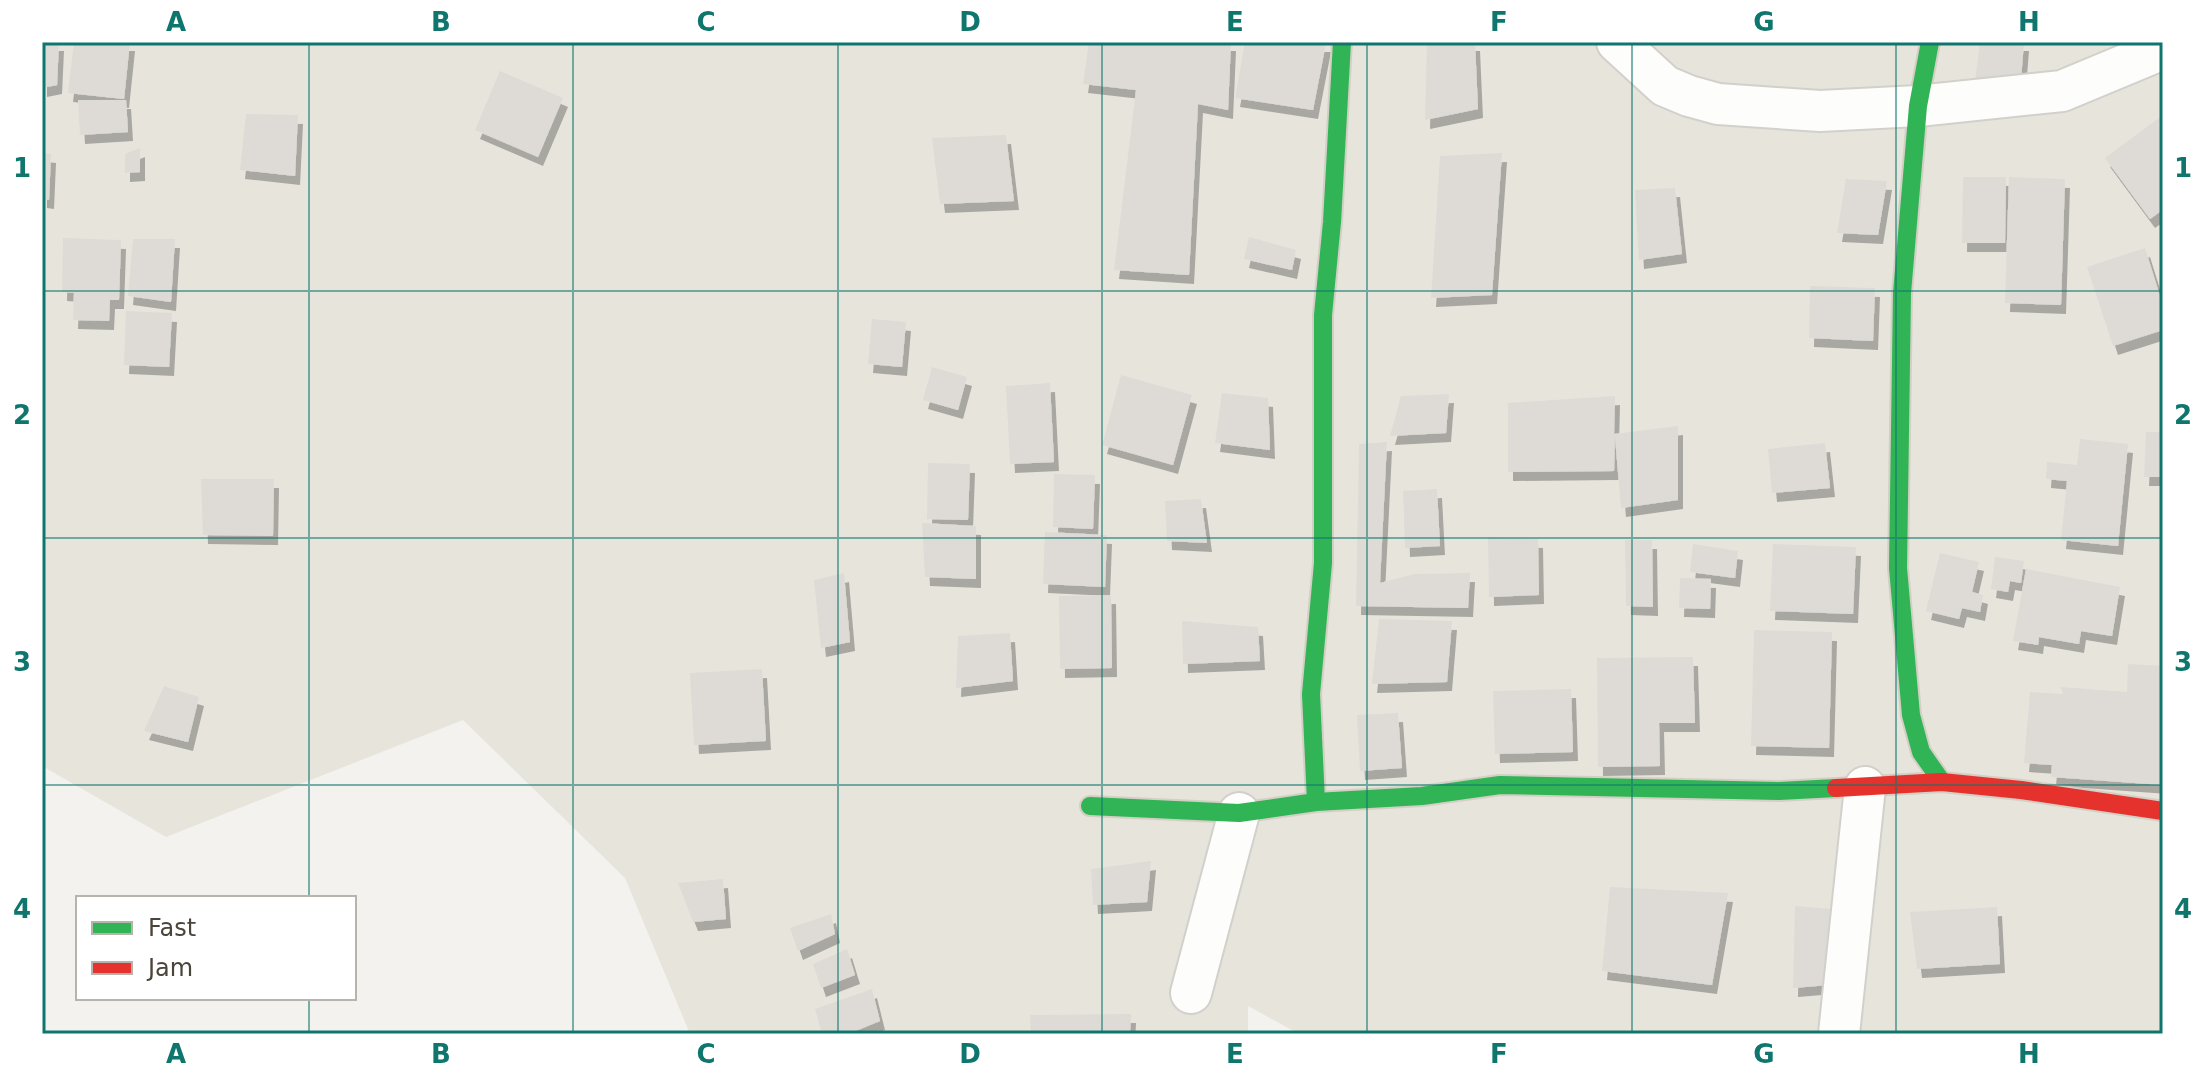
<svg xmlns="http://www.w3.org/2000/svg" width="2205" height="1076" viewBox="0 0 2205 1076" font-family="'DejaVu Sans',sans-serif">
<defs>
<filter id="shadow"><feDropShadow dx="5" dy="9" stdDeviation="0" flood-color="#0004"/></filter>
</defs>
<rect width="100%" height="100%" fill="#f4f2ee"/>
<path fill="#e7e4dc" d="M42 42H2163V1034H1299L1248 1006V1034H690L625 878 463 720 166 837 42 766Z"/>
<path fill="#dedbd6" filter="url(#shadow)" d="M42 42H59L57 85 42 88Z
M74 42H130L124 99 68 93Z
M1089 42H1231L1228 110 1198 104 1189 275 1114 270 1136 90 1083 84Z
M1245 42 1326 43 1313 110 1235 98Z
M1427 42H1475L1478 109 1425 120Z
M1980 42H2024L2020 92 1975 81Z
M500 71 563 98 538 157 475 130Z
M78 100H126L128 132 80 135Z
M246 114 298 115 295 176 240 170Z
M2163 115V214L2161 211 2150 219 2105 158Z
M1006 135 1014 201 940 204 932 138Z
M140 148V172L125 173V154Z
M42 153 51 154 49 200 42 199Z
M1502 153 1492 295 1431 298 1440 156Z
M1963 177H2006L2005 243H1962Z
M2009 177 2065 179 2061 305 2005 303Z
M1846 179 1887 181 1878 235 1837 233Z
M1675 188 1682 254 1639 260 1635 190Z
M1249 237 1296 250 1292 270 1244 259Z
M63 238 121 240 119 300H110L109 321 73 320 74 293 62 292Z
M133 239H175L171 302 128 296Z
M2145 248 2163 306V330L2113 346 2087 267Z
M1810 286 1875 288 1873 341 1809 338Z
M126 311 172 313 169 367 124 365Z
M872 319 906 322 902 367 868 364Z
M932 367 967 377 958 410 923 400Z
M1121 375 1192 395 1173 465 1102 445Z
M1050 383 1054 462 1010 464 1006 386Z
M1222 393 1268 398 1270 450 1215 443Z
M1449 394 1446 433 1390 436 1401 396Z
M1615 396 1614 434 1678 426V500L1621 508 1615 437 1614 471 1508 472V403Z
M2146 432H2163V477H2144Z
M2080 439 2128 444 2118 546 2061 540 2067 481 2046 479 2047 462 2077 465Z
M1387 442 1380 583 1415 574 1470 573 1468 608 1356 606 1359 444Z
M1825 443 1830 488 1772 493 1768 449Z
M928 463 970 464 968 520 927 519Z
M1054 474 1095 475 1093 529 1053 527Z
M201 479H274L273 536 203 535Z
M1437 489 1440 546 1405 548 1403 491Z
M1201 499 1207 543 1167 541 1165 501Z
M922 523 976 526V579L925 577Z
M1045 532 1107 535 1105 587 1043 584Z
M1488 537 1538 539 1539 595 1489 597Z
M1625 540H1652L1653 607 1626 606Z
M1693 544 1738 551 1735 578 1690 572Z
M1773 544 1856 547 1853 614 1770 611Z
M1940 553 1979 562 1972 592 1983 595 1980 612 1962 608 1959 619 1926 611Z
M1995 557 2024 561 2021 583 2010 581 2008 592 1991 589Z
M2026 569 2120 587 2112 636 2081 631 2079 644 2039 637 2038 645 2013 641Z
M844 573 850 642 821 648 814 580Z
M1680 578 1711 579 1710 609 1679 608Z
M1111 595 1112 668 1060 669 1059 596Z
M1379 619 1452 621 1447 682 1372 684Z
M1182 621 1258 627 1260 661 1183 664Z
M1754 630 1832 632 1829 748 1751 746Z
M1010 633 1013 681 956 688 958 636Z
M1693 657 1695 723H1659L1660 766 1598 767 1597 658Z
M2128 664 2163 666V785L2051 777 2052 765 2024 763 2030 692 2063 694 2061 687 2127 692Z
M762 669 766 741 694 745 690 673Z
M164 686 199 697 188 742 144 731Z
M1571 689 1573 752 1495 754 1493 691Z
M1398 713 1402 768 1360 771 1357 715Z
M1151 861 1147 902 1093 905 1091 869Z
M723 879 726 919 693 922 678 883Z
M1610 887 1728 893 1712 985 1602 971Z
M1795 906 1833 909 1829 985 1793 988Z
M1997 907 2000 964 1917 969 1910 912Z
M831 914 835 934 798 951 790 928Z
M847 949 855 975 821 988 813 964Z
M872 989 880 1021 848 1034H822L815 1009Z
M1131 1014 1130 1034H1031L1030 1015Z"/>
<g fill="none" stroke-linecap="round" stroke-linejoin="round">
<g stroke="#d2d0cb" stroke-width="44">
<path id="street" d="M1617 42 1665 86 1689 96 1718 104 1820 111 1918 106 2062 91 2163 49
M1191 993 1239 813
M1839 1034 1865 787"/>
</g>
<g stroke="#d3cfc5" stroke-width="22">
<path id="fast" d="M1930 42 1918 106 1902 293 1898 568 1911 715 1921 752 1942 782
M1316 802 1311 694 1323 563V315L1332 222 1342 42
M1090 806 1239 813 1316 802 1422 796 1500 785 1779 791 1836 788"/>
</g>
<g stroke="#d3cfc5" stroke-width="22">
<path id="jam" d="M1836 788 1942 782 2021 790 2163 811"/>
</g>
<use href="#street" stroke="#fdfdfc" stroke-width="40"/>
<use href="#fast" stroke="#30b455" stroke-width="18"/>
<use href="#jam" stroke="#e5322d" stroke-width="18"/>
</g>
<path fill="none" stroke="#0f766e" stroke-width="2" stroke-opacity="0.55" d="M309 42V898M573 42V1034M838 42V1034M1102 42V1034M1367 42V1034M1632 42V1034M1896 42V1034M42 291H2163M42 538H2163M42 785H2163M309 998V1034"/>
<rect width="2205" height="1076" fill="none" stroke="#ffffff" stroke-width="88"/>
<rect x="76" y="896" width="280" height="104" fill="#ffffff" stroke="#b7b4b0" stroke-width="2"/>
<rect x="92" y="922" width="40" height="12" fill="#30b455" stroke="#b7b4b0" stroke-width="2"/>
<text x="148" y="936" font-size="24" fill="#4b4439">Fast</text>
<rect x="92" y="962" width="40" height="12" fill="#e5322d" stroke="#b7b4b0" stroke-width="2"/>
<text x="148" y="976" font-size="24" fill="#4b4439">Jam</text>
<rect x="44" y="44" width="2117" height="988" fill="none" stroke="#0f766e" stroke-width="3"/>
<g font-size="26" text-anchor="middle" font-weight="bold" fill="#0f766e">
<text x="176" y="31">A</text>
<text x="441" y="31">B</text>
<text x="706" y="31">C</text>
<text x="970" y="31">D</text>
<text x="1235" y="31">E</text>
<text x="1499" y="31">F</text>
<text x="1764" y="31">G</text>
<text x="2029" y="31">H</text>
<text x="22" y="177">1</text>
<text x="2183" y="177">1</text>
<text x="22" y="424">2</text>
<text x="2183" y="424">2</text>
<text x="22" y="671">3</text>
<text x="2183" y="671">3</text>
<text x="22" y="918">4</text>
<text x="2183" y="918">4</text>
<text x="176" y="1063">A</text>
<text x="441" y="1063">B</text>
<text x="706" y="1063">C</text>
<text x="970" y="1063">D</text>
<text x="1235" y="1063">E</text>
<text x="1499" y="1063">F</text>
<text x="1764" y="1063">G</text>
<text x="2029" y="1063">H</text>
</g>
</svg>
